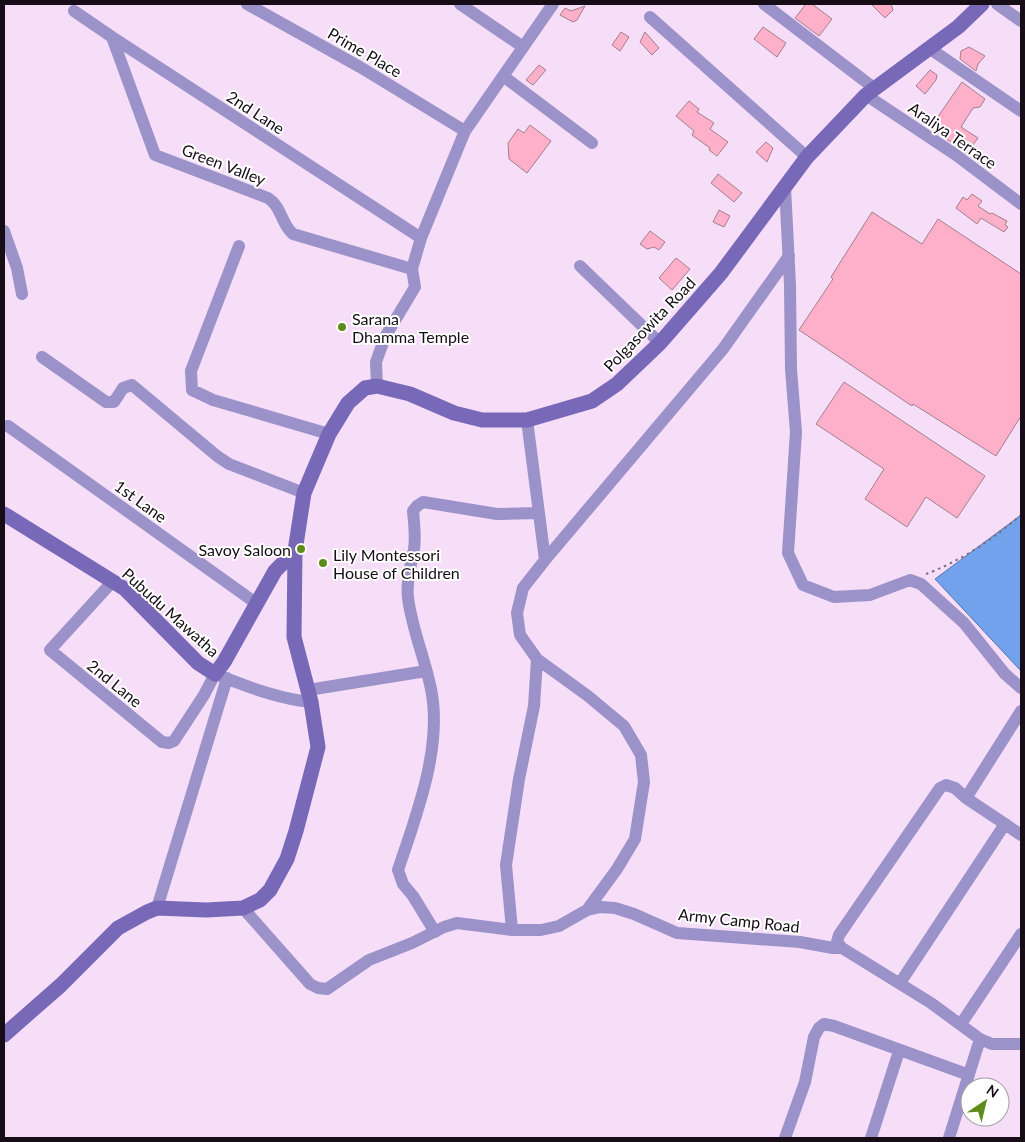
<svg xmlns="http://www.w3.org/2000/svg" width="1025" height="1142" viewBox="0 0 1025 1142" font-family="Lato,sans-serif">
<rect width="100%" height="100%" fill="#f6ddf8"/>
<path fill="#72a2eb" stroke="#5675ab" d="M1021 515V671L935 579Z"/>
<path fill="#feb0ca" stroke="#a27f8a" d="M806 4H812L832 19 819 36 795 18Z
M871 4H891L893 10 885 18Z
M585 6 577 20 573 22 560 15 565 8 571 11Z
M763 27 786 43 777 57 754 39Z
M621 32 629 37 620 51 612 45Z
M645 32 659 48 652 55 640 42Z
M969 47 985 56 978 64 976 71 960 59 961 51Z
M539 65 546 70 533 85 526 80Z
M930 70 937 75 936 80 925 94 916 86Z
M962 82 985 99 980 107 973 108 961 127 978 138 967 153 930 128Z
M689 101 699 109 697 112 714 123 710 129 728 142 717 156 709 150 710 148 692 135 694 131 676 116Z
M530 125 551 141 527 173 509 159 508 143 518 129 524 133Z
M766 142 773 148 767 162 756 152Z
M718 174 742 193 734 202 711 183Z
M972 194 982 201 978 206 990 214 992 213 1007 221 1005 225 1008 227 1004 232 981 218 977 224 956 208 963 197 967 200Z
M719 210 730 216 724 227 713 222Z
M872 212 922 244 938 219 1021 274V416L996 456 913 404 912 406 799 330 833 279 831 277Z
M650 231 665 242 659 250 654 247 647 249 640 244Z
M676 258 690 269 672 290 659 278Z
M844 382 985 476 957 518 926 497 907 527 865 499 884 469 816 424Z"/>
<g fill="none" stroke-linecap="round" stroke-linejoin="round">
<path stroke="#7f6e80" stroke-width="2" stroke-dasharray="2.5 4" stroke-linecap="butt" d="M926 574C959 562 995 538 1021 515"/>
<path stroke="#9b92c9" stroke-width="12" d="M247 4 360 67 465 131
M460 4 523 47
M764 4 874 88
M997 4 1021 21
M74 11 112 37 421 238
M650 17 807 157
M112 37 155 155 268 198C282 207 281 224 293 234L412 269
M929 48 1021 111
M503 76 592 143
M866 95 956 155 1021 204
M785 187 790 285 791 369 796 432 788 553 803 585 834 597 870 595 910 580 921 584 964 623 1005 674 1021 688
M4 231 17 268 22 294
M239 246 191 371 192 390 213 400 329 434
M580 266 660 343
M42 357 106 402H114L123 388 132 385 217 456 229 464 304 493
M377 386 376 362 385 337 415 287 412 269 421 238 465 131 553 4
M527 420 545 560 723 349 789 256
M8 426 256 603
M545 560 523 588 517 613 520 635 537 659 588 696 624 726 641 755 644 782 635 839 617 869 587 910
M113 581 50 650 162 742 169 743 174 741 204 695 215 674C247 686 277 699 311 702
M308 690 426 671
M1021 711 966 798 955 788 946 785 940 788 839 935 837 942 842 948 931 1003 980 1039 992 1044H1021
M1005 824 1021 835
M157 908 227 678
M243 908 310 984 318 988 327 989 369 960 412 943 444 927 457 923 512 930H541L559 926 587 910 601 907 615 908 634 914 677 933 800 942 833 948H842
M512 930 506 865 519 779 534 706 537 659
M435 932 413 896 403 884 398 870C416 816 443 747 431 689 425 659 412 629 408 598 406 581 411 565 414 549 416 537 414 523 413 511L417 506 423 502 497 514 539 513
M900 983 1005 824 966 798
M961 1024 1021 934
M785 1138 805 1082 814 1037 819 1028 824 1024 834 1026 969 1075
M871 1138 899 1051
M949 1138 980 1039"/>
<path stroke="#7868b8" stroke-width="15" d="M4 514 125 589 198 663 215 674 224 662 275 571 295 551
M4 1035 61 985 118 928 147 912 157 908 206 910 243 908 260 900 270 890 287 859 296 831 318 747 311 702 294 637 295 551 304 493 329 434 348 403 365 388 377 386 410 394 454 413 482 420H527L592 401 617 384 660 343 721 273 807 157 866 95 958 27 982 4"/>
</g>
<g fill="#5f8b1c" stroke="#fff" stroke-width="2">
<circle cx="342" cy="327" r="5"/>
<circle cx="301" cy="549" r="5"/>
<circle cx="323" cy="563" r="5"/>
</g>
<g text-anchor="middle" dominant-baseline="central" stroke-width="4" stroke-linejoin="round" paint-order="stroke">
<g font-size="16" fill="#160d16" stroke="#fff">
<text transform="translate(365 52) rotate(30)">Prime Place</text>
<text transform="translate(256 112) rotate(33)">2nd Lane</text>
<text transform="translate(953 135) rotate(35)">Araliya Terrace</text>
<text transform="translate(224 164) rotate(21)">Green Valley</text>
<text transform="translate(649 324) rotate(-46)">Polgasowita Road</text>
<text transform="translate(141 501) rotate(36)">1st Lane</text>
<text transform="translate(171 612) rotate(42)">Pubudu Mawatha</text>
<text transform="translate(115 683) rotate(39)">2nd Lane</text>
<text transform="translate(739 920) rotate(6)">Army Camp Road</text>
</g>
<g font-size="16" fill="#160d16" stroke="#fff" text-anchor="start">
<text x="352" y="318">Sarana<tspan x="352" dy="18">Dhamma Temple</tspan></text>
<text x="291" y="549" text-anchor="end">Savoy Saloon</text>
<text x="333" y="554">Lily Montessori<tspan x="333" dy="18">House of Children</tspan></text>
</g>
</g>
<rect width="1025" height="1142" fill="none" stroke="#160d16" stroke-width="10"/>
<g transform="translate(985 1102) rotate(35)"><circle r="24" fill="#ffffff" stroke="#a29ea2"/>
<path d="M0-4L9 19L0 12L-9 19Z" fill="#5f8b1c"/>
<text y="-8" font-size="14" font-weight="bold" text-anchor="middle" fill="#160d16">N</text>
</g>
</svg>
